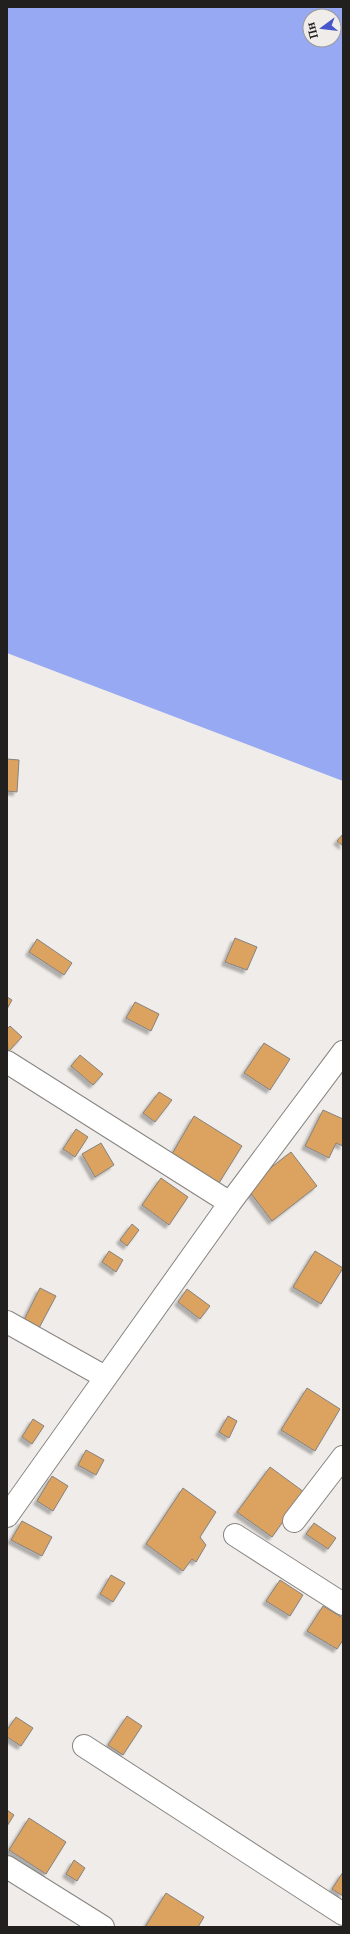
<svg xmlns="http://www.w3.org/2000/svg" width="350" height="1934" viewBox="0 0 350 1934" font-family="Merriweather,serif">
<defs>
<filter id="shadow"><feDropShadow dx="-3.5" dy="3.5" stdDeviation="1" flood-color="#0004"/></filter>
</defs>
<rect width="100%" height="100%" fill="#efece9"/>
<path fill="#96a9f2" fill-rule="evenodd" d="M7 7H343V781L7 653ZM310 16H334V40H310Z"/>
<path fill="#dba260" stroke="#85827f" filter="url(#shadow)" d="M7 759 19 760 17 792 7 791Z
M343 834V846L337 841Z
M235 938 257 947 247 970 225 962Z
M37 939 72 963 64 975 29 952Z
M7 997 12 1000 7 1009Z
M135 1002 159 1014 151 1031 126 1018Z
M10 1026 22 1037 8 1052 7 1029Z
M264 1043 290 1059 270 1090 244 1073Z
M80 1055 103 1074 93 1085 71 1066Z
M159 1092 172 1100 155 1122 143 1113Z
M323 1110 343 1119V1146L336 1143 329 1158 305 1146Z
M194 1116 242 1146 219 1183 172 1154Z
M76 1129 88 1137 75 1157 63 1149Z
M101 1143 114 1165 95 1177 82 1154Z
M291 1152 317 1186 272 1221 246 1187Z
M161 1178 188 1197 169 1225 142 1205Z
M132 1224 139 1230 127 1246 120 1240Z
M109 1251 123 1260 116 1272 102 1262Z
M315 1251 343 1268 321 1304 293 1287Z
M40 1288 56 1296 39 1328 24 1320Z
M187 1289 210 1306 200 1319 178 1302Z
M307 1388 340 1409 315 1451 281 1430Z
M228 1416 237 1421 229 1438 219 1432Z
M33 1419 44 1426 32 1444 22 1437Z
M86 1450 104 1460 96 1475 78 1465Z
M270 1467 304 1492 272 1537 237 1512Z
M52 1476 68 1486 53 1511 37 1501Z
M183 1488 216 1512 200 1537 206 1545 196 1562 192 1559 183 1571 146 1544Z
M22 1521 52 1537 42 1556 11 1540Z
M314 1523 336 1538 328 1549 306 1534Z
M111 1575 125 1583 113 1602 100 1594Z
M280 1580 303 1595 290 1616 266 1601Z
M323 1606 343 1618V1640L337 1649 307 1631Z
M127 1716 142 1726 123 1755 108 1745Z
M16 1717 33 1728 21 1746 7 1737V1730Z
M7 1810 14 1815 7 1826Z
M29 1818 66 1842 46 1874 9 1850Z
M74 1860 85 1868 77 1881 66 1874Z
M343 1872V1896L332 1889Z
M166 1893 204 1917 198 1927H145Z"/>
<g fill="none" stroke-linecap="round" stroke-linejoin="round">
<g stroke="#878481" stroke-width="24">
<path id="street" d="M7 1062 230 1203
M7 1322 105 1377
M7 1516 230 1203 343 1052
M294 1521 343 1457
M235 1535 343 1604
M84 1746 343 1914
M7 1867 103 1927"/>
</g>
<use href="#street" stroke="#fff" stroke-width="22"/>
</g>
<rect width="350" height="1934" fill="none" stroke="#21201f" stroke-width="16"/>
<g transform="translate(322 28) rotate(255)"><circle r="19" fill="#efece9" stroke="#9d9a98"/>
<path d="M0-3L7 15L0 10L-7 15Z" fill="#4656ca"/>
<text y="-6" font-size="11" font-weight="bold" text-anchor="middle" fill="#21201f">Пн</text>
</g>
</svg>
